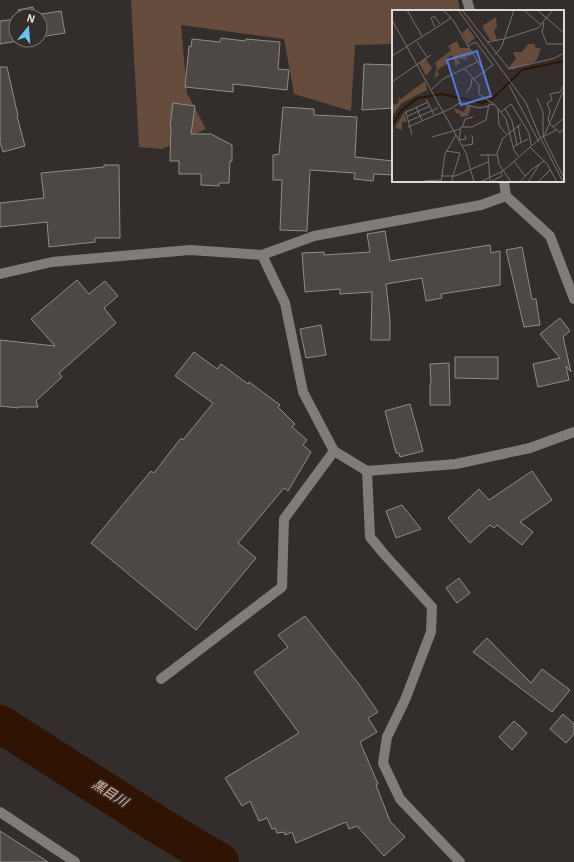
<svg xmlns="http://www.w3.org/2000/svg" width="574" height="862" viewBox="0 0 574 862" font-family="'IBM Plex Sans','Noto Sans JP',sans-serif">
<rect width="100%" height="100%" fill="#332e2b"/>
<path fill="#664c3d" d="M131 0H458L460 11H393V44L355 45 351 111 294 94 284 39 181 25 187 93 206 129 162 149 139 147Z"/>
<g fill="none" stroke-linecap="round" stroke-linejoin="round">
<path stroke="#2f1403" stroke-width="38" d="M0 724 158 825 220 862"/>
</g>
<path fill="#4d4844" stroke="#928c89" d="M33 7 35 15 61 11 65 33 40 37V16H19L18 10Z
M16 19V40H23L0 44V21Z
M221 38 245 41 246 39 280 42 278 69 289 70 287 90 233 84V92L185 87 189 46 191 47 192 39 220 42Z
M364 64 393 65V108L362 110Z
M0 67H7L18 116H17L25 146 3 152 0 142Z
M173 103 195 106 191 134H211L232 145V161H230L229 183H219V186L201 185V174H179V161H170L171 126H170Z
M283 107 314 109V115L357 117 355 157 393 161V175L374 174 373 181 354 179 355 173 310 170 307 231 280 230 282 180H273V155L279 154Z
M104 165H119L120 238H95V242L49 247 47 222 0 227V203L44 198 41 173 104 167Z
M385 231 390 261 490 245 491 253 500 251V285L441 294 442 298 426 301 422 278 386 284 390 320V340H371L372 292 340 294V289L305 292 302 253 324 252V255L370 252 367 234Z
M522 247 532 299H536L540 325 524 327 506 250Z
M77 280 89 294 105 281 118 296 104 308 116 323 59 373 62 377 36 401 38 407H18V408L0 406V340L55 346 31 319Z
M560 318 570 331 563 337 571 372 566 366 569 380 538 387 533 364 560 358 540 334Z
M321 325 326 355 306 358 300 329Z
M194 352 217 369 221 364 248 384 249 382 280 405 278 407 295 424 292 427 307 440 303 445 311 452 288 491 284 488 238 543 256 558 196 630 91 543 151 471 154 473 181 438 183 440 213 403 175 376Z
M455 357H498V379L455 378Z
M449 363 450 405H430V384H431L430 364Z
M410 404 423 451 400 457 399 453H396L385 411Z
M532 471 552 500 520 522 533 532 522 545 497 525 494 528 490 525 470 543 448 518 479 489 489 500Z
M402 505 421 529 396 538 386 511Z
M459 578 470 593 457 603 446 588Z
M305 616 358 683 378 712 368 718 377 732 360 742 378 784 376 785 390 821 405 837 384 856 357 826 349 829 346 822 296 843 292 832 285 835 284 832 277 833 275 828 272 829 267 818 259 821 250 801 242 806 225 778 299 733 254 672 288 647 278 635Z
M487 638 531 683 542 669 570 690 552 712 473 652Z
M563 714 574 724V734L566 743 550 729Z
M514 721 527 733 512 750 499 737Z
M0 831 48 862H0Z"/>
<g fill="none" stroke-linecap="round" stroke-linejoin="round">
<path stroke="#827c79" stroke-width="10" d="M467 0 470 11
M504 181 506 196 550 236 574 299
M262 255 285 303 303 392 334 451 367 471 456 464 530 448 574 432
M0 274 52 262 190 250 262 255 314 236 481 205 506 196
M367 471 370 537 384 554 432 607 431 632 405 700 387 737 383 763 400 799 460 862
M161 679 282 587 284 519 334 451
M0 812 75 862"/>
</g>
<g text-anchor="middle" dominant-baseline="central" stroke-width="3.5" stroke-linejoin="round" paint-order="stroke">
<g font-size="13" font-style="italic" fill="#f3b796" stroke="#332e2b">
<text transform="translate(110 793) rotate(32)">黒目川</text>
</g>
</g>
<g transform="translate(392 10)">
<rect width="172" height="172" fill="#332e2b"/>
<path d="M104 7 105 17 102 20 105 30H98L90 16ZM76 18 83 28 76 34 70 23ZM65 31 68 38H77L80 45 74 47 75 50 65 48 68 53 64 56 60 45 54 49 56 53 45 60 47 65 42 68 45 57 43 53 59 40 56 36ZM136 34H143V37L149 39 144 51 121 59 116 58 124 49 121 42H130ZM33 48 40 58 34 66 27 53ZM33 71 35 80 10 93 0 106V93L4 95 7 91 6 88 9 89ZM75 95 79 96 76 106 69 107 67 103H64L62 98 72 102ZM12 103 15 112H10V120L7 119 3 117Z" fill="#664c3d"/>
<path fill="none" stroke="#2f1403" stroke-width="2" d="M0 115 10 100 26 88 50 84 91 93 100 89 130 60 172 51"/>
<path fill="none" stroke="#777270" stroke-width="1" d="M15 0 30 26M51 0 61 10 76 36 84 32 101 55 82 69M66 0 134 93 148 127 171 172M70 0 117 59 163 48 172 43M132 0 148 14M145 0 172 23M0 10 74 143 82 172M152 12 150 22 155 34H172M43 17 39 8 42 6 48 14M25 32 35 47M95 32 112 29 146 18 161 0M76 36 93 63M103 45 110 36 122 0M0 46 59 8M73 59 87 75V84L103 95 114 109 122 140 126 146M0 72 39 45M117 75 147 132M172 75 168 82 158 84 160 90 155 93 158 101 156 110 158 114 168 123 172 118M40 79 51 69 85 52M74 83 79 76 80 68M145 88 151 102V126L172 168M34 89 42 105M24 97 30 110M106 99 107 115 114 124M113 99 120 111 125 135M14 102 20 125M109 102 119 94 137 123 139 135M12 103 36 92M16 106 38 96M17 111 46 98M126 115 129 133M71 116 73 109 81 107M16 117 60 98 67 93 87 98 97 96M161 117 172 108M73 125 74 129 67 130 69 117H80L94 110 97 94 102 95M40 127 68 119M151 127 164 120M70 136 81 134 80 125M121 137 136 129M138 137 155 154 165 172M54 141 68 143 60 169 62 172M88 145H105M96 145 98 171M122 151 133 166M49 166H63L96 152M31 171 49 170M49 172 53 144 64 125M88 172 111 161 153 124 172 79M98 172 110 166 109 162M119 172 107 154 105 143 111 128 129 114M128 172 139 160 152 151M136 172 147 155M146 172 158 160"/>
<path fill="#5678d8" fill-opacity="0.15" stroke="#5678d8" stroke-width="2" d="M85 41 99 86 69 95 55 50Z"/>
<rect width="172" height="172" fill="none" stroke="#dcd9d7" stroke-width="2"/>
</g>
<g transform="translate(28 28) rotate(17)"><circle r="19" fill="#332e2b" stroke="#777270"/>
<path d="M0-3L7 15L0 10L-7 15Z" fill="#67c4ef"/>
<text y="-6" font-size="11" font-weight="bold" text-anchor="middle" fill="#dcd9d7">N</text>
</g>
</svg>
